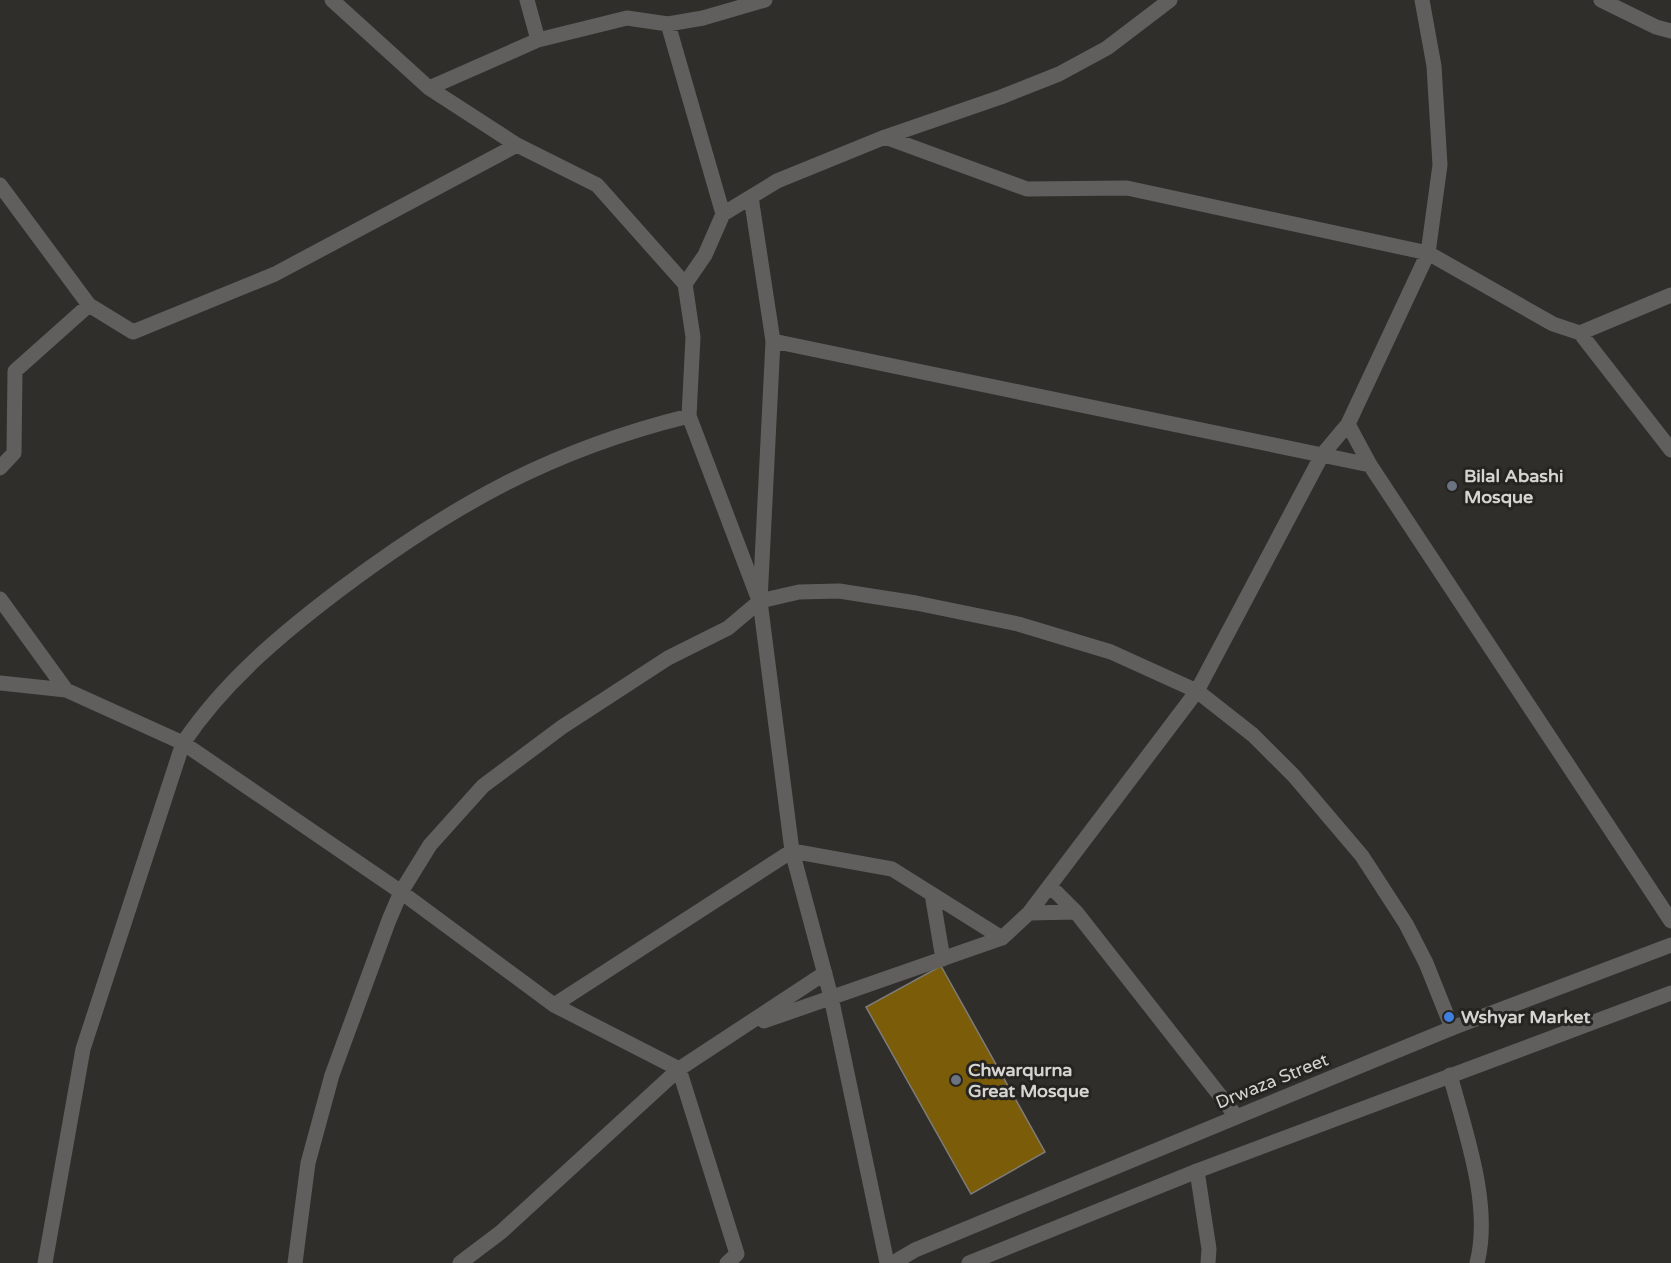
<svg xmlns="http://www.w3.org/2000/svg" width="1671" height="1263" viewBox="0 0 1671 1263" font-family="'Varela Round',sans-serif">
<rect width="100%" height="100%" fill="#302e2a"/>
<path fill="#7b5c08" stroke="#7e7c78" stroke-width="1.5" d="M941 966 1045 1152 971 1194 866 1007Z"/>
<g fill="none" stroke-linecap="round" stroke-linejoin="round">
<path stroke="#605f5d" stroke-width="15" d="M332 0 429 88 517 145 597 185 685 284
M527 0 538 40
M1601 0 1656 27 1671 31
M668 24 723 214
M429 88 538 40 627 18 668 24 703 18 765 0
M885 137 1027 189 1127 188 1428 253 1553 324 1580 333 1671 450
M0 185 89 305
M751 197 773 341 760 601 792 851 831 997 887 1263
M1580 333 1671 295
M773 341 1370 465
M1348 424 1370 465 1671 921
M0 468 14 453 15 371 89 305 133 332 275 274 517 145
M757 595 689 416 693 337 685 284 705 255 723 214 777 181 885 137 1001 97 1059 74 1107 48 1170 0
M0 599 66 690
M0 683 66 690 183 743 401 892 554 1005 792 851 892 869 1002 938 1029 913 1076 912
M1050 886 1076 912 1236 1116
M932 894 943 959
M1029 913 1197 691 1322 455 1348 424 1428 253 1440 165 1434 66 1422 0
M554 1005 679 1069 737 1254 727 1263
M764 1021 1002 938
M1450 1075C1465 1131 1492 1205 1477 1263
M1197 1171 1209 1249 1208 1263
M45 1263 83 1049 183 743C224 682 280 635 338 591 451 506 550 450 689 416
M295 1263 308 1163 332 1075 389 920 401 892 430 845 483 786 562 727 668 658 728 628 760 601 799 592 839 591 916 603 1018 624 1111 652 1197 691 1253 735 1294 776 1362 856 1406 924 1426 963 1452 1028
M460 1263 501 1232 679 1069 825 973"/>
<path stroke="#605f5d" stroke-width="15" d="M893 1263 915 1250 1452 1028 1671 945
M969 1263 1197 1171 1671 993"/>
</g>
<g fill="#6b7280" stroke="#262421" stroke-width="2">
<circle cx="1452" cy="486" r="6"/>
<circle cx="956" cy="1080" r="6"/>
</g>
<circle fill="#3f7fe0" stroke="#262421" stroke-width="2" cx="1449" cy="1017" r="6"/>
<g text-anchor="middle" dominant-baseline="central" stroke-width="6" stroke-linejoin="round" paint-order="stroke">
<g font-size="18" font-weight="bold" fill="#d5d4d1" stroke="#262421" text-anchor="start">
<text x="1464" y="476">Bilal Abashi<tspan x="1464" dy="21">Mosque</tspan></text>
<text x="1461" y="1017">Wshyar Market</text>
<text x="968" y="1070">Chwarqurna<tspan x="968" dy="21">Great Mosque</tspan></text>
</g>
<g font-size="18" fill="#d5d4d1" stroke="#262421">
<text transform="translate(1272 1081) rotate(-22)">Drwaza Street</text>
</g>
</g>
</svg>
